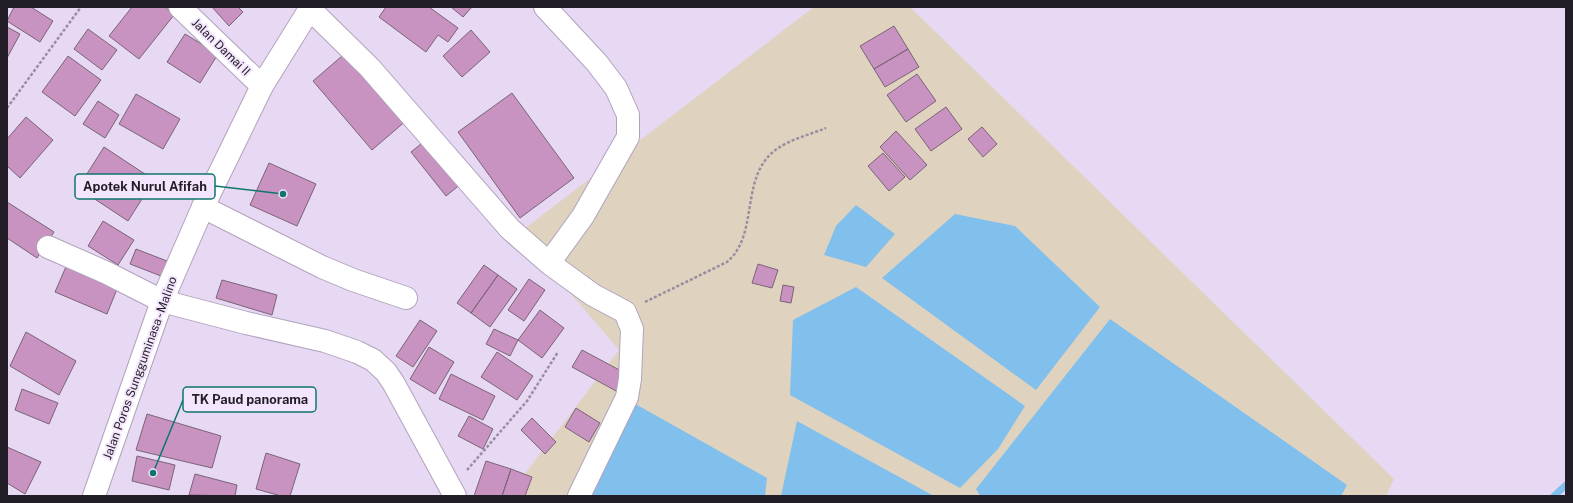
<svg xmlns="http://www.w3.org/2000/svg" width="1573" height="503" viewBox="0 0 1573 503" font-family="'Public Sans',sans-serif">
<rect width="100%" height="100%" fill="#e7d8f3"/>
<path fill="#dfd3bf" d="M814 7H910L1394 479 1386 496H508L619 350 519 233Z"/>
<path fill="#81bfec" d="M856 205 895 234 866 267 824 255 836 226Z
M955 214 1015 226 1100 307 1036 390 882 278Z
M856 287 1025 406 998 449 960 488 790 395 793 320Z
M1110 319 1347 485 1341 496H980L976 489Z
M630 401 767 478 765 496H585Z
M797 421 934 496H781Z"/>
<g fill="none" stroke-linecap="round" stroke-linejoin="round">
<path stroke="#81bfec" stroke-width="7" d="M1554 496 1566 485"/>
</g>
<path fill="#c892c1" stroke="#7a6477" d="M14 7H31L53 21 40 42 7 21Z
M132 7H165L174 15 139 59 109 36Z
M212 7H238L243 12 229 26Z
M386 7H429L458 28 448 42 438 35 426 52 379 17Z
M451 7H472L463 17Z
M894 26 908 49 874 69 860 46Z
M7 27 20 34 7 58Z
M88 29 117 50 102 70 74 49Z
M471 30 490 52 462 77 443 56Z
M185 34 218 54 200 83 167 62Z
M908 49 919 67 885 87 874 69Z
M349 50 408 119 372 150 313 81Z
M68 56 101 80 75 116 42 92Z
M917 74 936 101 906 122 887 95Z
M512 93 574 178 520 218 458 132Z
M136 94 180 119 163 149 119 124Z
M98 101 119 115 105 138 83 124Z
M946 107 962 129 931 151 915 129Z
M26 117 53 140 20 178 7 166V139Z
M982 127 997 144 983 157 968 139Z
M896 131 927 165 910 180 880 147Z
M427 139 462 183 446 196 411 152Z
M104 147 154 180 128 221 78 188Z
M883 153 905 177 889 191 868 166Z
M269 163 316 184 297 226 250 205Z
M7 202 54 232 37 258 7 238Z
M103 221 134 240 118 265 88 246Z
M136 249 167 261 161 276 130 264Z
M68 262 119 284 107 314 55 292Z
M758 264 778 270 772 288 752 283Z
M484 265 498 275 471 313 457 303Z
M498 275 517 289 490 327 471 313Z
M529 279 545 290 524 321 508 310Z
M222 280 277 295 272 315 216 298Z
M783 285 794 287 791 303 780 301Z
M540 310 564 328 542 358 518 340Z
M420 320 437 331 413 367 396 356Z
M494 329 518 340 510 356 486 344Z
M26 332 76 361 59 395 10 366Z
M429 347 454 362 435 394 410 379Z
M582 350 627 374 618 392 572 367Z
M497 352 533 376 517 400 481 377Z
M451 374 495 396 483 420 439 399Z
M22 389 58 403 49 424 15 410Z
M576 408 600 423 589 442 565 427Z
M147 414 221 436 212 468 136 450Z
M469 416 493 429 483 449 458 436Z
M532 418 556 442 545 454 521 430Z
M7 447 41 462 25 494 7 483Z
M266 453 300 464 290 496H281L256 489Z
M137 456 175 465 169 490 132 481Z
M486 461 511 469 502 496H474Z
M511 469 532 477 525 496H502Z
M195 474 237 485 235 496 189 495Z"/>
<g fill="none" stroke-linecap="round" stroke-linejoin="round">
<g stroke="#b1a3bc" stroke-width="24">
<path id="street" d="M180 7 262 86
M545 7 597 63 616 88 628 115V137L583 216 549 263
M310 9 370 68 510 229 549 263 593 295 625 312 632 329 630 379 627 397 579 496
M203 207 322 267 353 280 406 298
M48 247 107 273 162 301 246 323 325 341 357 352 373 360 386 372 394 384 455 496"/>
</g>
<g stroke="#b1a3bc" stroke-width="24">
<path id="primary" d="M94 496 162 301 203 207 262 86 311 7"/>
</g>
<path stroke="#998da1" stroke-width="2.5" stroke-dasharray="3 2" stroke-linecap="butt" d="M7 108 81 7
M645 302 727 262C759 235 740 180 773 152 787 140 809 135 826 128
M467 470 527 401 558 352"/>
<use href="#street" stroke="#fff" stroke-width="22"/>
<use href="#primary" stroke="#fff" stroke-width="22"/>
</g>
<g text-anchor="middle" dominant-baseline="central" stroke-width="4" stroke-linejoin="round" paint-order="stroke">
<g font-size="12" fill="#231d27" stroke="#f3e6fc">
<text transform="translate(221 47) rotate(44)">Jalan Damai II</text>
<text transform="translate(140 368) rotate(-70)">Jalan Poros Sungguminasa - Malino</text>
</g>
</g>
<path fill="none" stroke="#0f766e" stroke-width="1.5" d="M283 194L215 186M153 473L183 400"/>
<g fill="#0f766e" stroke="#f3e6fc" stroke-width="1.5">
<circle cx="283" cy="194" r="4"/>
<circle cx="153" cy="473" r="4"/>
</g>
<g fill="#f3e6fc" stroke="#0f766e" stroke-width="1.5">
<rect x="75" y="174" width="140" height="25" rx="4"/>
<rect x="183" y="387" width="133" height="25" rx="4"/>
</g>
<g font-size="13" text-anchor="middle" font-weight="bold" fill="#231d27">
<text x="145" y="191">Apotek Nurul Afifah</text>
<text x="250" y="404">TK Paud panorama</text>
</g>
<rect width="1573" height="503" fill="none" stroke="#231d27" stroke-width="16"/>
</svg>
